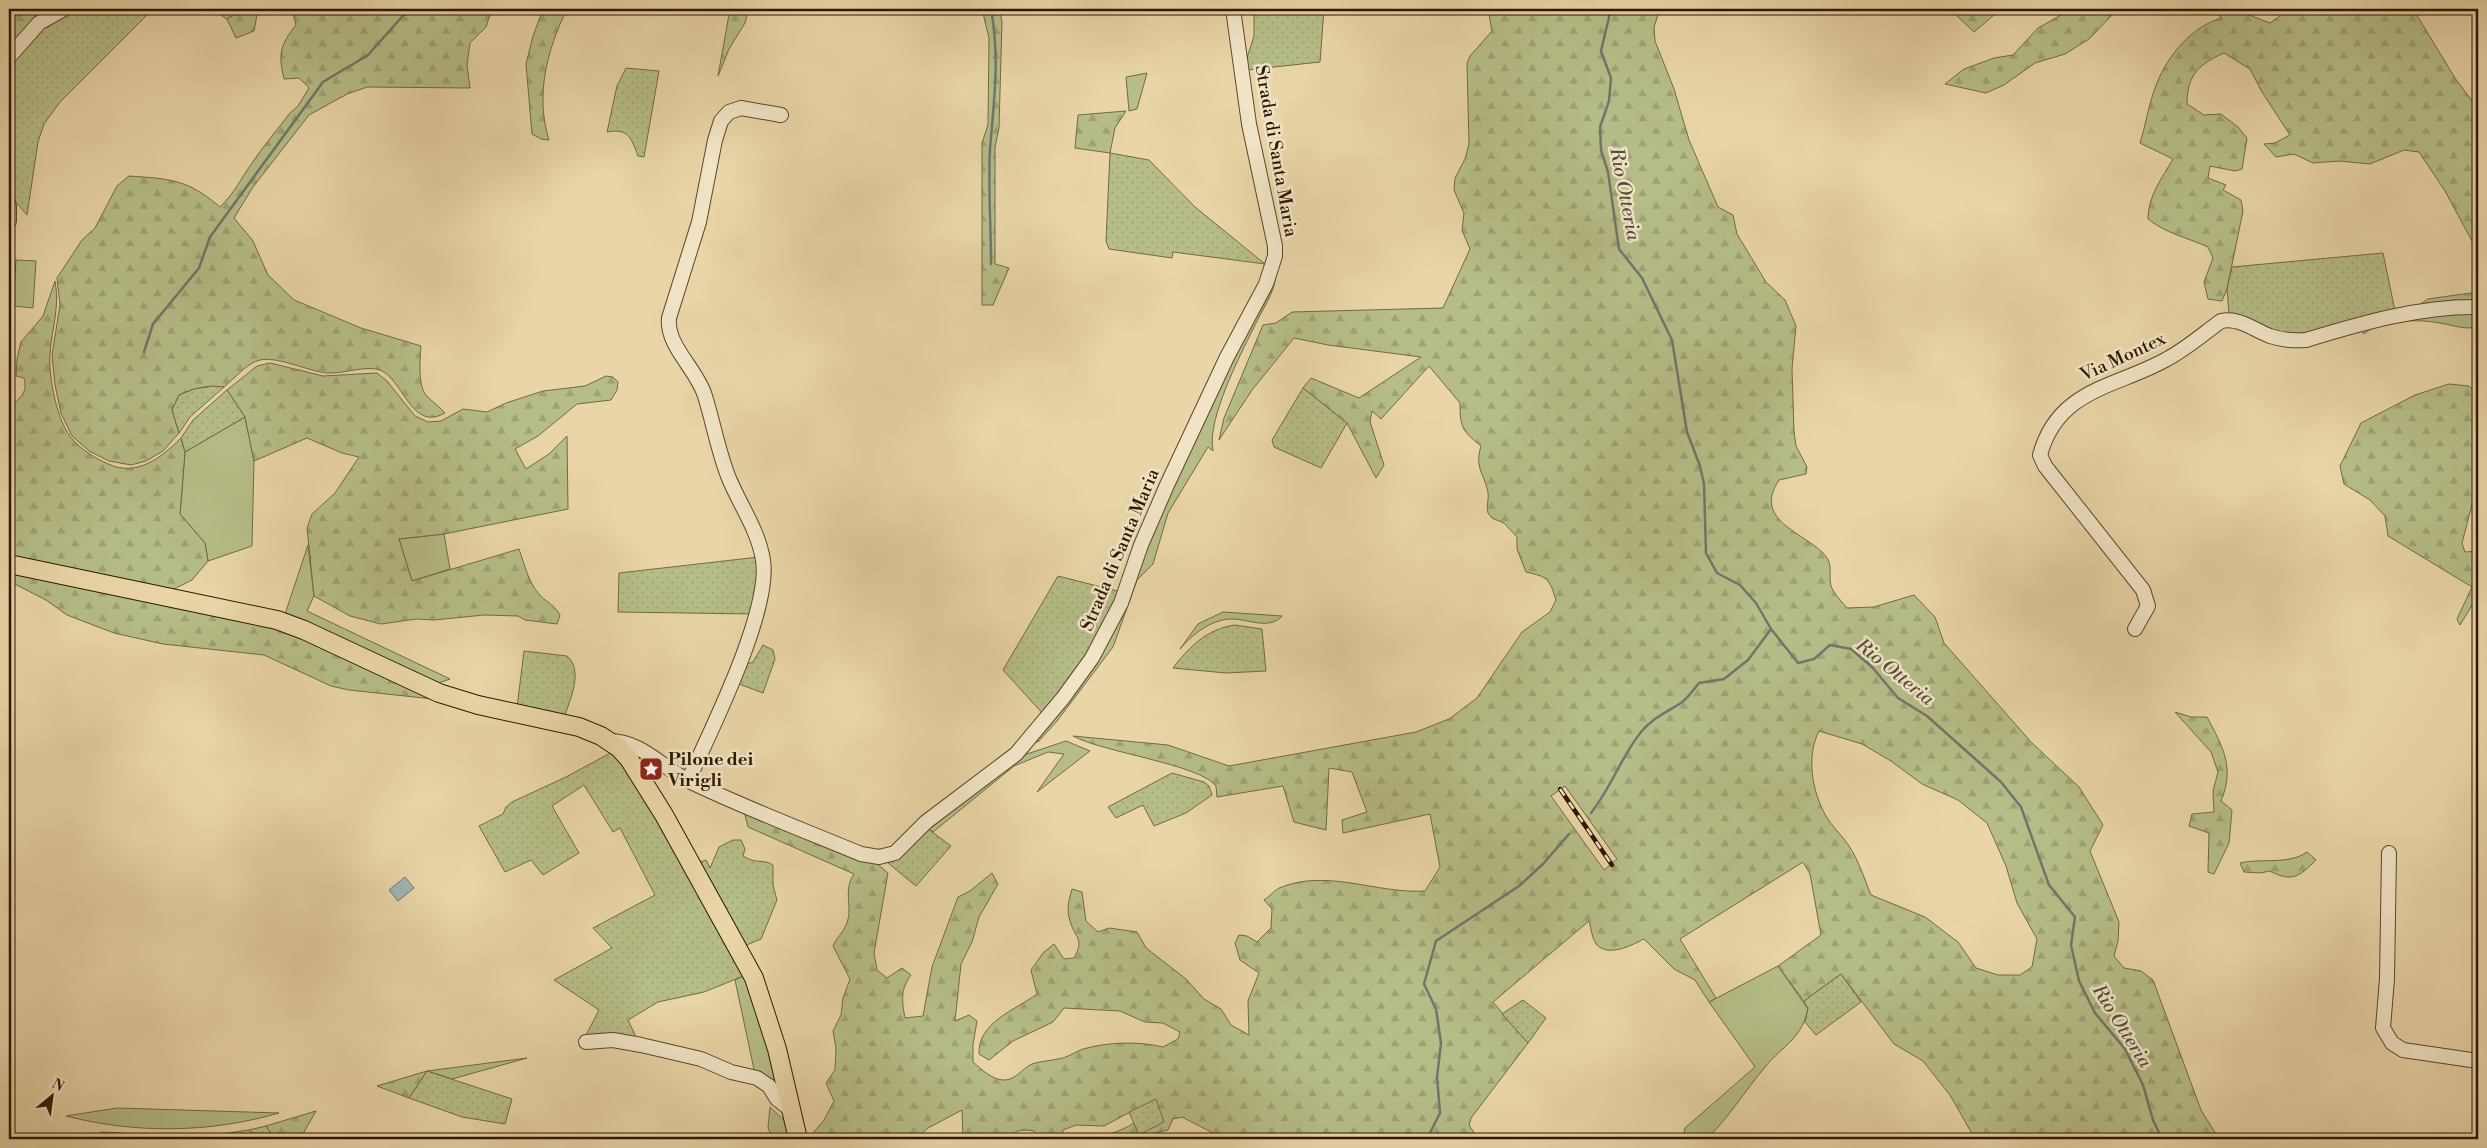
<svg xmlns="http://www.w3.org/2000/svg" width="2487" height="1148" viewBox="0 0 2487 1148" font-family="'Libre Bodoni',serif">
<defs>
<pattern id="forest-firs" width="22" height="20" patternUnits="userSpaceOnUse" patternTransform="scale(1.25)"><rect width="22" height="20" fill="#b6bd88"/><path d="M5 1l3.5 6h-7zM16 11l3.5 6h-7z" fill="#9da274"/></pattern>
<pattern id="garden-dots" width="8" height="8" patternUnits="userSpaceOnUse" patternTransform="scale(1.25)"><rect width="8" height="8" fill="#b6bd88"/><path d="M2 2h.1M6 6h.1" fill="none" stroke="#9da274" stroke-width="1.8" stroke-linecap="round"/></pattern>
</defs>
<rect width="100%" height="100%" fill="#e9d5a7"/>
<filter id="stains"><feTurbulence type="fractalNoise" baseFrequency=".004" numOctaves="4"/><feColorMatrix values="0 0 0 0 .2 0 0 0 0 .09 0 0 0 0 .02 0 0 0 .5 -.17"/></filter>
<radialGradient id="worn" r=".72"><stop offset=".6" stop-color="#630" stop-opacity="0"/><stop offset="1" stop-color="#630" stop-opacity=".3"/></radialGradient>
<path fill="#b6bd88" stroke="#726a44" d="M211 9H244L227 19Z
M1147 73 1137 109 1129 111 1126 77Z
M16 260 36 261 33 308 13 306Z
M1276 274C1275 290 1266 304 1259 317 1244 348 1206 418 1213 451L1208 447 1168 513 1153 564 1137 580 1113 647 1057 721 1039 741 1030 745 1146 544 1179 468Z
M2478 312V327C2464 330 2453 325 2440 323 2419 319 2381 319 2364 334L2358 328 2409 318Z
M245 417 254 461 252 546 208 561 205 543 180 514 185 452Z
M444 534 450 569 412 581 399 539Z
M308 545 314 596 307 611 450 679 433 685 284 617Z
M1223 612 1282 616C1269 631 1247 618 1229 619 1209 621 1193 634 1180 649L1198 624Z
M1066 741 1090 751 1037 792 1064 754 1048 752 1014 766 933 832 927 828 1021 756Z
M1778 966 1808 1009C1801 1040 1784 1044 1765 1067 1745 1091 1729 1117 1707 1139H1683L1685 1128 1755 1067 1709 1002Z
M746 975 784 1101 755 1074 735 980Z
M527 1058 452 1079 427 1071Z
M770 1107 787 1123 791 1139H773L768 1128Z
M117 1108 279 1113C210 1133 136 1134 66 1116Z
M249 1130 254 1136C236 1139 217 1142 199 1137Z"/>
<path fill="url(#forest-firs)" stroke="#726a44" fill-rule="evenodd" d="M28 9H57L9 52V22Z
M244 9H269L258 10 254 31 236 38 227 19Z
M292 9H492L486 27 470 43 467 65 470 88 367 87 347 94 309 115 253 187 234 218 253 241 268 275 294 300 361 328 421 346C420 358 418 384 425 394 431 401 439 406 445 413 411 432 404 380 380 370 366 365 343 374 327 373 308 371 277 356 260 360 247 363 235 378 224 387 207 385 194 388 179 395L172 410 179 433 163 451 146 461 131 465 109 461 89 451 72 436 61 413 55 385 52 355 60 305 57 278 82 240 95 228 117 186 129 176C171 179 187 179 220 207 236 191 240 180 252 163 264 145 278 129 290 113L298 106 309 88 299 78 284 79C278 54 280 45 296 25Z
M543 9H567C547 50 535 95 549 140L541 139 532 134 526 64 533 36Z
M730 9H749L745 23 729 49 718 76Z
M982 9H999L1002 21 999 128 995 147V264L1009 268 993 305H982V143L988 125 989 38Z
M1488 9H1660L1654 27 1655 41 1674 89 1689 140 1718 207 1733 215 1737 234 1766 282 1785 300 1796 326 1792 369 1794 431 1796 446 1807 467 1806 474 1779 480C1752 520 1803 532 1824 554 1834 564 1828 575 1831 586 1834 594 1842 602 1847 608L1874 607 1914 595 1935 617 1944 643 2031 742 2079 787 2103 825 2090 851 2119 922 2118 941 2114 956 2124 968 2141 971 2153 980 2201 1110 2219 1139H1975L1950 1095 1923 1061 1894 1044 1841 974 1804 1001 1778 966 1821 935 1810 874 1803 862 1680 939 1716 998 1709 1002 1695 980 1674 969 1644 939C1632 945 1608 958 1596 944 1592 938 1591 928 1589 921L1493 1002 1528 1043 1471 1118 1469 1125 1478 1139H1218L1213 1133 1182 1117 1173 1119 1168 1130 1145 1135 1140 1139H1098C1110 1133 1122 1131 1134 1123L1139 1135 1132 1111 1104 1126 1076 1125 1063 1130 1062 1139H1041L1034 1131C1022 1129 1014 1130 1007 1139H963L962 1110 928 1128 916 1139H808L824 1120 834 1101 826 1083 835 1070 836 1048 833 1031 841 1015 843 998 850 979 833 946C836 938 843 933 846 925 854 908 842 891 854 874L748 827 744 811 874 861 888 873 874 953 877 970 887 978 902 968 911 975C900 989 902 1002 905 1018L923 1016 932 967 958 897 970 891 992 873 998 884 979 917 972 942 961 964 955 1021 969 1015 977 1021 973 1044V1062C981 1069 993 1081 1006 1080 1016 1079 1023 1068 1032 1064 1041 1061 1049 1061 1058 1059 1067 1058 1075 1052 1083 1049 1108 1042 1138 1041 1163 1047L1178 1039 1180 1032 1163 1023 1145 1022 1120 1011 1064 1008 1053 1022 1013 1041 989 1060 979 1054C978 1022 1014 1011 1037 994L1031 970 1043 953 1054 944 1064 959 1074 958C1085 938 1075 939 1070 921 1066 910 1069 900 1072 889L1082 892 1086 921 1098 932 1109 928 1137 932 1146 948 1186 979 1204 999 1221 1009 1231 1025 1249 1035 1248 1001 1259 973 1240 960 1235 943 1239 935 1247 936 1257 942 1271 928 1272 909 1264 900C1269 897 1274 891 1279 888 1327 868 1376 894 1425 891L1440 867 1430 814 1343 833 1342 820 1367 812 1352 772 1329 768 1326 830 1294 822 1283 786 1217 797 1216 786C1199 764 1105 753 1073 736L1168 745 1229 766 1416 732 1449 719 1477 698 1522 632 1550 612 1556 600C1549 578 1548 577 1526 572L1517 549V537L1504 523 1492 518 1488 513C1486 506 1489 500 1488 493 1485 474 1474 469 1481 446 1462 431 1460 427 1460 403L1429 366 1381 419 1372 411 1370 422 1384 465 1376 478 1347 423 1303 388 1311 378 1359 398 1421 357 1328 345 1294 338 1252 390 1219 440 1224 418 1263 325 1276 323 1292 312 1443 308 1470 249 1462 230 1464 213 1454 190 1455 178 1465 159 1469 144 1467 63 1470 56 1492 31ZM1819 731 1862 744 1891 761 1922 784 1958 800 1987 823 2006 866 2017 903 2037 939 2032 967 2020 975H1998L1976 968 1958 942 1925 917 1871 895C1864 878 1859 861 1849 846 1842 835 1832 827 1826 816 1812 792 1806 756 1819 731ZM1565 786 1617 859 1604 870 1551 796Z
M1954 9H2001L1974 32 1956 15Z
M2072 9H2131L2113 14 2089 39 2065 54 2035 63 2004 85 1986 93 1945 84 1964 69 1994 58 2013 55 2038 28Z
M2215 9H2221L2224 15 2236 10 2270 23 2290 9H2413L2455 78 2478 109V252L2445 191 2419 152 2404 150 2370 164 2339 161 2313 163 2294 154 2276 157 2264 144 2275 143 2290 135 2262 92 2250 69 2224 53C2199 64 2187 75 2187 104L2204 115 2221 114 2238 127 2247 138 2242 169 2235 171 2210 166 2208 178 2226 185 2223 190 2241 200 2243 211 2227 289 2222 301 2208 299 2204 282 2213 258 2208 247C2186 237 2167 234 2148 219 2148 196 2162 178 2173 159L2140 143C2146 124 2149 102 2157 83 2168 55 2192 27 2221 18Z
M1126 111 1115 128 1110 153 1075 148 1078 115Z
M55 281C60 306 52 328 50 353 48 376 57 423 73 440 82 450 95 458 108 464 137 477 161 458 181 438L185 452 180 514 205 543 208 561 192 580 170 591 9 559V408C20 398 28 393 24 378L16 376 17 359 21 342 43 316Z
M2478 292V301L2454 300 2419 305 2428 299Z
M270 363 323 376 377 373 387 381 415 416 428 422 441 421 463 409 487 412 506 403 543 391 585 386 606 376 613 377 618 382 617 390 611 400 577 404 538 436 515 449 526 469 549 454 567 436 568 509 444 534 399 539 412 581 519 549C524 563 528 581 538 593 545 602 553 603 560 615L557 624 525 620 518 616 484 615 434 620 416 619 381 624 350 616 314 596 307 528 312 514 335 493 359 457 342 453 307 438 254 461 245 417 227 390 257 366Z
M2449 384 2469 386 2478 395V494L2474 497 2462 543 2465 552 2478 551V595L2460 625 2457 619 2472 587 2388 536 2385 516 2370 500 2344 484 2340 466 2361 423 2415 395Z
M9 569 269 622 433 699 349 690 331 686 264 655 163 644 114 633 67 615 46 600 9 581Z
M2175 712 2191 717H2207C2223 747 2235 768 2221 801L2232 810 2229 843 2214 874 2208 872 2209 833 2189 826 2192 814 2214 812 2213 791 2218 772 2211 752Z
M2307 852 2316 860C2300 876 2292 883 2270 871L2260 873 2244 872 2240 863C2262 858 2289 865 2307 852Z
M427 1071 409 1098 377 1086Z
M316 1111 300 1139H275L266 1126Z
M101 1132 199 1137 198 1139H98Z"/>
<path fill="url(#garden-dots)" stroke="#726a44" d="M70 9H153L60 102 44 124 38 142 27 215 9 194V62L33 33Z
M1254 9H1324L1320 62 1246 70 1245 64 1254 36Z
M626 68 659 71 644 157 638 156C631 138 629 128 607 132L617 86Z
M1110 153 1149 160 1195 207 1265 264 1173 252 1172 258 1109 249 1106 241Z
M2383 253 2395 311 2292 336 2282 335 2229 314 2227 289 2232 267Z
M212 386 224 387 190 417 179 433 172 410 179 395 194 389Z
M1303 388 1347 423 1321 468 1274 447 1272 440Z
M227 390 245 417 185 452 181 438 193 420Z
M759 557 760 568 752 614 618 612 619 573Z
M1058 576 1121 592 1086 659 1044 715 1003 670Z
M1235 625 1262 629 1266 671 1226 673 1173 668C1190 646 1207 629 1235 625Z
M763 645 773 650 775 659 763 693 734 682 741 666 753 662Z
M524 651 567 656C584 671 570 699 564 718L517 708Z
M614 751 623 760 746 975 704 992 658 1002 628 1020 638 1041 584 1039 599 1010 554 980 612 948 593 928 655 895 620 828 613 832 584 785 552 806 579 853 543 875 531 860 505 872 479 826 503 814 506 807 512 802 566 777Z
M1172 773 1204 782 1209 786 1212 795 1186 813 1154 826 1143 805 1116 818 1108 807Z
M927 828 951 846 916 886 888 863 898 857Z
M733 840H741L745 849 743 856C757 865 762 858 773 865V885L777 900 761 939 744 946 697 863 706 860 710 868 719 847Z
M1841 974 1861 1002 1816 1035 1805 1022 1808 1009 1804 1001Z
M1523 1000 1546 1018 1528 1043 1502 1014Z
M427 1071 512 1099 505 1124 462 1117 409 1098Z
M1156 1099 1164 1122 1139 1135 1129 1112Z
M266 1126 275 1139H258L249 1130Z"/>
<path fill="#9eb5b4" stroke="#71766c" d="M405 877 414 888 398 901 389 890Z"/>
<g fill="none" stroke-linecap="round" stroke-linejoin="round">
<path stroke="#71766c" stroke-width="2.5" d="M1611 9 1601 51 1611 78 1609 101 1600 127 1601 150 1608 172 1619 249 1642 278 1672 340 1687 432 1700 466 1704 484 1706 553 1717 573 1740 585 1756 603 1771 629 1798 663 1814 659 1830 645 1851 649 1872 667 1898 698 1927 716 2001 782 2021 807 2049 885 2075 917 2071 945 2079 981 2095 1013 2125 1049 2143 1085 2153 1120 2162 1139
M991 264C991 226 988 187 990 149 994 100 1000 58 991 9
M144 352 153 324 199 268 210 237 323 82 368 55 409 9
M1591 813C1611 788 1621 757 1641 732 1652 718 1667 712 1681 703 1688 698 1694 689 1699 683L1724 679 1748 660 1771 629
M1427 1139 1440 1113 1437 1077 1441 1043 1436 1009 1424 984 1436 941 1519 886 1543 864 1569 834"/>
<g stroke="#5c462a" stroke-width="16">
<path id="minor" d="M9 57 39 23 64 9
M9 206V221
M2135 629 2148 606 2143 590 2045 466 2040 455C2058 388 2118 387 2167 359 2186 349 2203 334 2221 321 2239 317 2254 330 2270 336 2282 340 2294 341 2306 340 2362 323 2420 306 2478 307
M609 741C642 741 661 767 689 781 745 808 803 830 861 854L879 857 895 853 926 822 1016 754 1063 698 1092 658 1121 603 1141 545 1167 485 1227 357 1266 284 1275 256V246L1249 124 1233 9
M688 781C711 730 771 611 763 560 758 529 739 504 728 476 718 450 713 422 705 396 697 369 666 346 669 318L699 222 715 140 721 121 729 112 741 108 781 115
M2389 853 2387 979 2383 1028 2392 1043 2403 1050 2478 1061
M586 1042 613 1040 641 1045 701 1059 731 1072 757 1078 769 1086 777 1099 791 1110"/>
</g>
<g stroke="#2d1700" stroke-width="20">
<path id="major" d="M9 564 277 620 304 630 439 693 478 705 579 727 601 736 619 748 629 759 664 815 754 978 777 1049 798 1139"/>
</g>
<use href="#minor" stroke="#f1e4c6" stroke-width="14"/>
<use href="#major" stroke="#e9d5a7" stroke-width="18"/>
<g stroke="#2d1700" stroke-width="4.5">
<path id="rail" d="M1560 789 1612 865"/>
</g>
<use href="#rail" stroke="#f1e4c6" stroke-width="2.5" stroke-dasharray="8" stroke-linecap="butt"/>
</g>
<defs>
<g id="sight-square" transform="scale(1.25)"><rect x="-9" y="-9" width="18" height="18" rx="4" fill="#8f2418" stroke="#f1e4c6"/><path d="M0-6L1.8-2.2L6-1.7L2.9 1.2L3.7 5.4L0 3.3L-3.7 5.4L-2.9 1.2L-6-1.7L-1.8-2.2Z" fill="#fff"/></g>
</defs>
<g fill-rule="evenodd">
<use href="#sight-square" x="651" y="769"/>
</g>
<g text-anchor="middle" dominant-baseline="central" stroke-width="5" stroke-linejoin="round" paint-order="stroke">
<g font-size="18" fill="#2d1700" stroke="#f1e4c6">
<text transform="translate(1276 151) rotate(80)">Strada di Santa Maria</text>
<text transform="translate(2123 357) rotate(-25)">Via Montex</text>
<text transform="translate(1120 550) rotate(-67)">Strada di Santa Maria</text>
</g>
<g font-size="18" font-weight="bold" fill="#2d1700" stroke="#f1e4c6" text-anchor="start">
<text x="668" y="759">Pilone dei<tspan x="668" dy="21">Virigli</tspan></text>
</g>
<g font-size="19" font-style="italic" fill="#554e3f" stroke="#f1e4c6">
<text transform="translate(1625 194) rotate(79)">Rio Otteria</text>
<text transform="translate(1895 672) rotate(39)">Rio Otteria</text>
<text transform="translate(2122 1026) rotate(58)">Rio Otteria</text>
</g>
</g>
<rect width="2487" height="1148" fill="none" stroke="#e9d5a7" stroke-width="30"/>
<rect x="10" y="10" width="2467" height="1128" fill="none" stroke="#2d1700" stroke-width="2.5"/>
<rect x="15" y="15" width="2457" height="1118" fill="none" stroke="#2d1700"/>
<g transform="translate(52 1096) rotate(29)" stroke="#f1e4c6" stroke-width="4" paint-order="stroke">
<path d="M0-4L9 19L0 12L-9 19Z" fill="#2d1700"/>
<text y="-8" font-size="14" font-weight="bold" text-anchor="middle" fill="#2d1700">N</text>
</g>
<rect width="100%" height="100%" filter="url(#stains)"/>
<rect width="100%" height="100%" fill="url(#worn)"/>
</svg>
